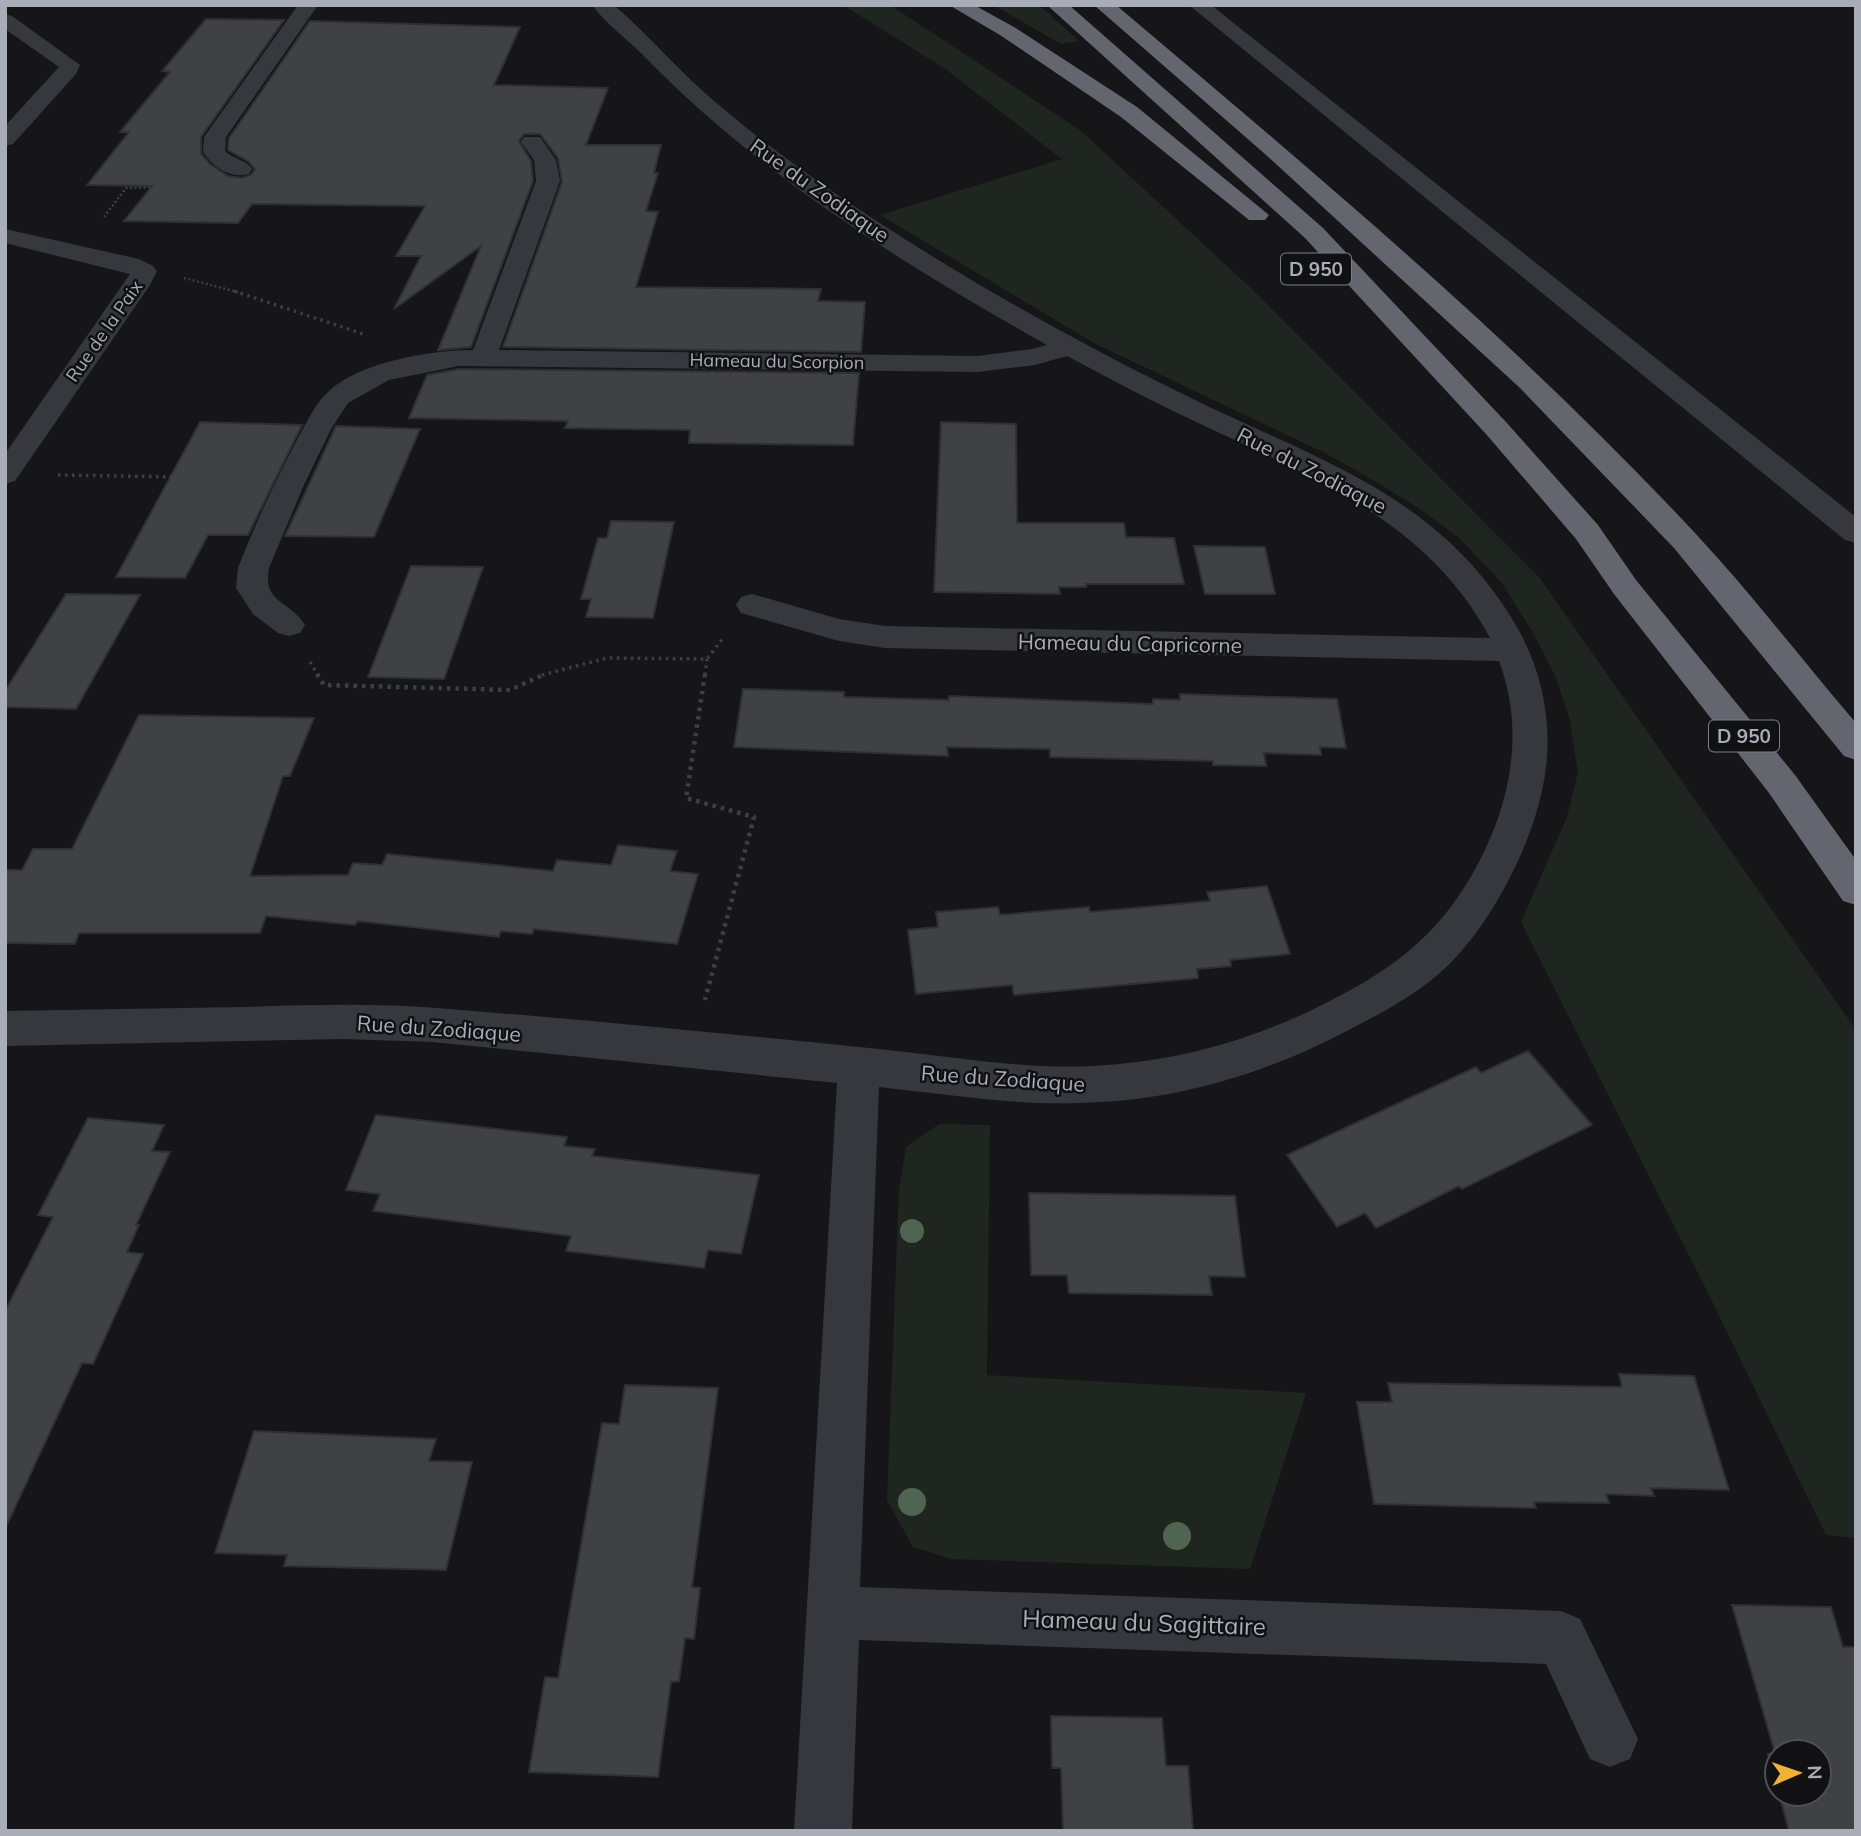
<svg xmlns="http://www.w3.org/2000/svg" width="1861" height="1836" viewBox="0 0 1861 1836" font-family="Mulish,sans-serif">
<rect width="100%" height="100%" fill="#161618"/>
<path fill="#1e261f" d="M843 5H890L1080 130 1252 289 1539 577 1856 1030V1538L1826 1535 1708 1293 1521 922 1567 817 1578 772 1569 717 1555 675 1532 631 1502 583 1459 538 1420 509 1375 481 1325 453 1094 343 880 215 1062 159 944 68Z
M993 5H1039L1079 41 1061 44Z
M939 1124 990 1125 987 1375 1306 1393 1250 1569 951 1559 913 1547 887 1500 899 1189 906 1147Z"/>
<path fill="#404145" stroke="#303034" stroke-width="2" d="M206 19 284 20 201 137V154L210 164 228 176 242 178 251 175 255 169 248 161 228 150 229 138 310 21 520 27 494 85 608 88 586 145H661L654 173H658L646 211 658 212 636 287 821 289 818 301 865 302 861 352 503 347 562 182 558 158 540 134H524L519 141 531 161 533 181 471 347 438 350 481 246 394 309 421 256H396L425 206 252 204 238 223 124 221 152 186 87 185 129 132H120L170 72 162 71Z
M459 369 859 373 853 445 689 443 690 430 565 428 568 421 409 418 427 375Z
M200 422 302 425 248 535H208L185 578 116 577Z
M941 422 1016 424 1017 523H1124L1126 537 1174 538 1184 584H1086V587H1059L1060 594 934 592Z
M336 426 420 429 374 537 285 536Z
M611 521 674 522 653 618 586 617 591 599H581L598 538H607Z
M1194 546 1265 547 1275 594H1205Z
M411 566 483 567 444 679 368 677Z
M66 594 140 595 76 709 5 707V691Z
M743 689 844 692V697L949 700V696L1153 704V699L1180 700V694L1337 699 1346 748 1320 747 1321 755 1264 753 1266 766 1213 765V761L1050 757V749L947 747 948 756 734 747Z
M139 715 314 718 290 776H283L250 876 348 875 353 863 382 865 387 854 553 871 557 860 611 865 618 845 677 851 670 871 698 874 677 944 534 929 532 934 501 931 499 937 358 921 355 925 266 916 260 933H79L75 944 5 943V870H22L33 849H72Z
M1267 886 1290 954 1230 960 1231 966 1197 969 1198 978 1014 995 1012 985 916 994 908 930 938 927 936 912 998 907 1000 915 1089 907 1090 912 1210 901 1207 892Z
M1528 1051 1592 1125 1462 1189 1459 1186 1376 1228 1365 1213 1337 1227 1287 1155 1476 1067 1481 1073Z
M376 1115 567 1137 564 1146 595 1149 592 1156 759 1175 741 1254 708 1250 704 1268 566 1251 571 1236 373 1211 380 1194 346 1190Z
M88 1118 164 1125 152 1151 170 1152 136 1225H139L127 1252 143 1254 93 1364 82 1363 5 1529V1311L53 1217 38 1215Z
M1029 1193 1235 1196 1245 1277 1209 1276 1212 1295 1069 1293 1067 1275H1031Z
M1619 1374 1694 1376 1729 1490 1651 1488 1654 1496 1606 1494 1609 1503 1534 1502 1536 1508 1374 1504 1357 1402H1392L1388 1383 1622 1387Z
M625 1385 718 1388 692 1587 700 1588 694 1639 685 1638 679 1681 671 1682 658 1777 529 1772 545 1677 558 1678 602 1423 619 1424Z
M254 1431 436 1439 429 1461 472 1462 446 1570 284 1566 287 1555 215 1553Z
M1732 1605 1831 1607 1843 1647H1856V1831H1789L1779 1794H1819V1752H1777V1787L1768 1754 1775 1753Z
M1051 1716 1162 1718 1166 1766H1188L1193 1831H1063L1061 1768H1052Z"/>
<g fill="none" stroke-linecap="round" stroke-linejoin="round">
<path stroke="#3d3f44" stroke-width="2.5" stroke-dasharray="2 2.5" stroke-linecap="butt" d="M104 217 126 188 161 187 180 177
M184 278 241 293"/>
<path stroke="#3d3f44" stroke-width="3.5" stroke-dasharray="2.5 4.5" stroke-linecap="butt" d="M234 291 363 334
M58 475 242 478
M310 662 318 675
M542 675 607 658 707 659 724 637
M705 675 707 659"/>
<path stroke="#3d3f44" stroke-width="4.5" stroke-dasharray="3.5 5" stroke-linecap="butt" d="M317 674 324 685 510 690 545 674
M705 674 686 798 754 817 705 1000"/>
<path fill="#37383d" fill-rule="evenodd" d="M298 5H318L226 137 225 151C233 159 247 160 252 169L249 174C230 179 213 167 203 152L204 137Z
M592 5H614C651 37 682 75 720 106 800 174 888 230 978 284 1050 326 1124 366 1199 402 1326 463 1442 498 1517 627 1541 669 1552 719 1546 767 1539 830 1500 908 1458 955 1428 989 1387 1010 1347 1031 1263 1075 1172 1102 1077 1103 1011 1105 944 1094 879 1087L860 1587 1561 1611 1580 1619 1638 1739 1630 1759 1610 1767 1590 1759 1546 1664 859 1640 852 1831H794L837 1083 433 1042 343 1039 5 1046V1011C85 1010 164 1008 243 1007 308 1005 373 1003 437 1008 578 1019 719 1033 859 1047 914 1052 970 1061 1025 1065 1130 1073 1231 1051 1324 1004 1390 971 1436 938 1473 873 1510 808 1526 732 1499 661L885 648 839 641 741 613 736 605 741 597 752 594 839 619 885 626 1490 638C1430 525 1320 480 1209 428 1161 406 1114 381 1067 356L1035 365 978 372 459 366 389 380 348 403 331 429 303 487 269 568C262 604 290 600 305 625L300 633 289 636 278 633 253 614 236 588 238 568C255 524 275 482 297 440 306 424 315 403 329 391 360 362 431 350 473 350L536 181 534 160 521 142 524 137H540L556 160 560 181 499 350 978 356 1032 349 1047 345C901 263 758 174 642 54 626 38 605 23 592 5Z
M1189 5H1211L1856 517V543L1845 540Z
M5 14 12 16 80 65 76 74 13 144 5 146V126L59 67 5 29Z
M5 229 139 259 153 266 157 271 150 285 15 481 5 484V454L130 274 5 243Z"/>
<path fill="#63666e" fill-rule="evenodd" d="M949 5H974L1014 27 1137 107 1269 215 1265 220H1249L1121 117 1000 35Z
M1047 5H1069L1323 228 1506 422 1598 525 1636 580 1795 775 1856 860V905L1843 901 1769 793 1614 594 1576 539 1486 434 1305 238Z
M1094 5H1116C1315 173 1517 342 1695 533 1751 593 1802 660 1856 723V760L1844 756 1674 548 1520 388 1265 154Z"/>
</g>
<g fill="#506452">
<circle cx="912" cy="1231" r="12"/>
<circle cx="912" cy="1502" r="14"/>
<circle cx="1177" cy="1536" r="14"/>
</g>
<g text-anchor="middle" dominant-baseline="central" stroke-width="5" stroke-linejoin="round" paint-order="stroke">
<g font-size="18" fill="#a8adb8" stroke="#111113">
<text transform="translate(104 331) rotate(-55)">Rue de la Paix</text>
<text transform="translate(777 361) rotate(1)">Hameau du Scorpion</text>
</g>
<g fill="#111113" stroke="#7b7e86" stroke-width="2">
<rect x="1281" y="253.5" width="70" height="31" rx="5"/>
<rect x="1709" y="720.5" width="70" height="31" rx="5"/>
</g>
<g font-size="19" font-weight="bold" fill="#a8adb8">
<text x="1316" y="269">D 950</text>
<text x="1744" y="736">D 950</text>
</g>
<g font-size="21" fill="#a8adb8" stroke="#111113">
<text transform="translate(820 190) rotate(35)">Rue du Zodiaque</text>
<text transform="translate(1312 470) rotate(27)">Rue du Zodiaque</text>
<text transform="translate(1130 643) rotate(1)">Hameau du Capricorne</text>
<text transform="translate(439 1028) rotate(4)">Rue du Zodiaque</text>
<text transform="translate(1003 1078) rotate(4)">Rue du Zodiaque</text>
</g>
<g font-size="24" fill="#a8adb8" stroke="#111113">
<text transform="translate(1144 1622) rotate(2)">Hameau du Sagittaire</text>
</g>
</g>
<rect width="1861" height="1836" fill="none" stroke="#a8adb8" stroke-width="14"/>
<g transform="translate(1798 1773) rotate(88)"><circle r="33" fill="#111113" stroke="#4d4f55" stroke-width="2"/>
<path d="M0-5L12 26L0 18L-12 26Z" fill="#f2b134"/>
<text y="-10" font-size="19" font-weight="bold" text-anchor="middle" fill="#a8adb8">N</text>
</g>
</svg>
